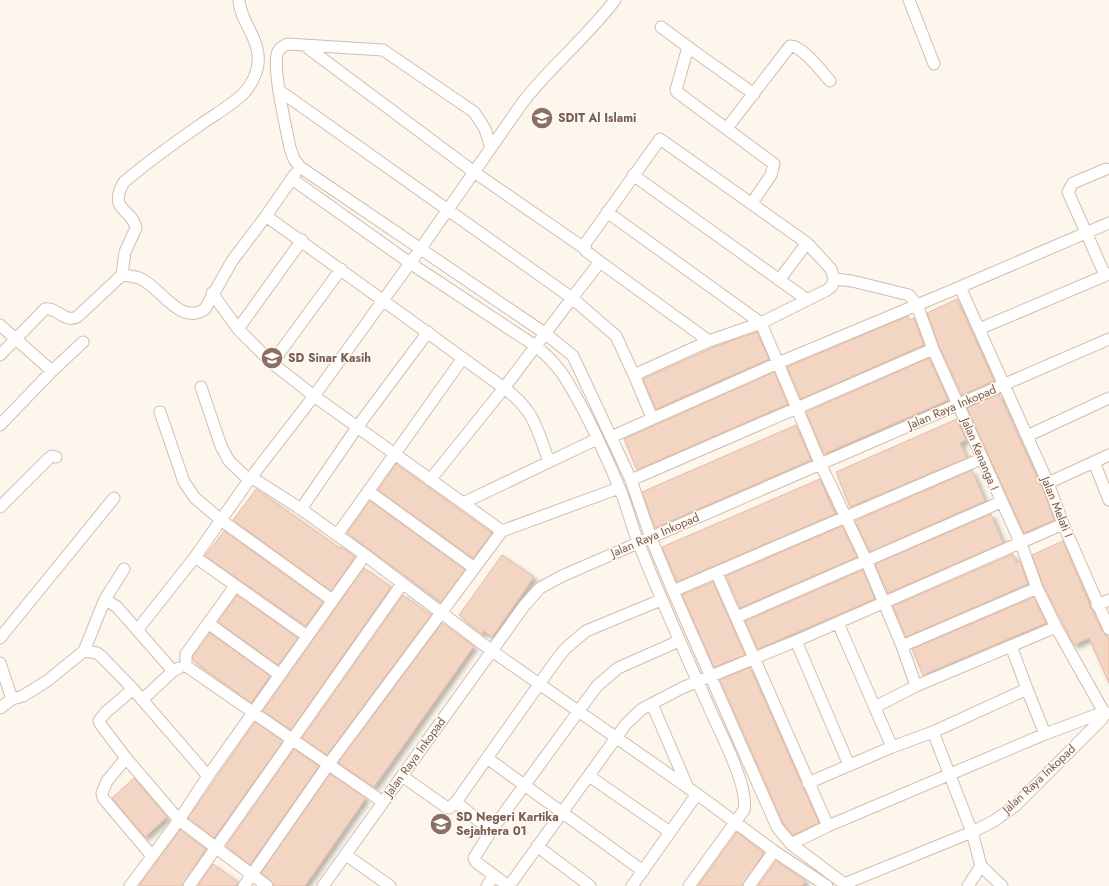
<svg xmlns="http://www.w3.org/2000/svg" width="1109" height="886" viewBox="0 0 1109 886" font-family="Jost,sans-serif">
<defs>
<filter id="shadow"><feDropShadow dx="3.5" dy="3.5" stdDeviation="2" flood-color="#0004"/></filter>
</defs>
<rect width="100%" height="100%" fill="#fdf6ec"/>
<path fill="#f3d5c3" stroke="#e6bba3" filter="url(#shadow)" d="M957 299 994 381 962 395 939 346 927 313Z
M908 316 909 320 914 318 924 345 801 399 787 367Z
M757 332 769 359 656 409 643 379 714 347Z
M929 358 948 400 824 454 806 412Z
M774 372 788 404 637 470 624 439Z
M999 394 1044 492 1054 520 1024 533 967 408Z
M957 419 966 440 960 443 967 458 850 507 836 472Z
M796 425 811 460 655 528 642 492Z
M396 464 492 533 473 558 378 490Z
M972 470 985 501 870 552 855 521Z
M820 479 835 514 677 582 662 547Z
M256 489 341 549 342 547 355 557 331 591 233 520Z
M370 501 465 570 441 602 347 533Z
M991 514 1003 543 888 593 875 564Z
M842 526 857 557 740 608 726 576Z
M224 531 323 602 306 626 205 556Z
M1063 541 1091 608 1103 632 1109 639V683L1089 638 1074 645 1043 585 1032 555Z
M1013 554 1016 562 1020 561 1028 584 906 637 893 606Z
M502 555 534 577 492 637 484 631 482 634 459 615Z
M364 568 391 587 291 730 263 711Z
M863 570 875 599 758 649 745 621Z
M713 582 745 655 714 667 682 595Z
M237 595 298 638 278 665 218 622Z
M403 595 431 615 327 755 302 738Z
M1034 597 1046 623 923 675 912 649Z
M442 623 474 646 374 787 338 763Z
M210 633 270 676 251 703 193 660V656Z
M750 667 819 823 793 835 783 823 720 680Z
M255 722 283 741 214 838 188 818Z
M294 749 319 766 250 865 226 846Z
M330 774 366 798 305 886H274L271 881 261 873Z
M134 778 167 817 145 837 112 798Z
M180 830 206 849 182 886H139Z
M737 832 764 853 742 886H698Z
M776 861 806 881 802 886H758Z
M213 864 238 882 237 886H198Z"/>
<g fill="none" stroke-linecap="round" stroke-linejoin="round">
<g stroke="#d1beb0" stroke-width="13">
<path id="minor" d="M909 0 934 64
M661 27 688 47 676 90 677 92 774 164 771 175 752 203
M304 45 474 172 584 248
M688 47 754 94
M280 91 572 298 600 262 586 251 585 244 660 139 807 243 831 269 834 279 832 286 827 290 761 323 709 341 634 375 616 336 572 298 504 388C534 410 537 428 549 462
M727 128 790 46C802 45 822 72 830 81
M491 148 485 129 474 112 383 50 287 44C282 47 278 49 277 55 273 73 286 127 290 148L294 159 300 167 546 334 573 356 611 437 631 480 651 538 673 591 777 827 791 844 847 886
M633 175 806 299
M292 179 410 263 537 347C549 357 559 367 567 381 587 414 604 451 619 487 627 505 631 525 639 544 661 601 687 657 712 714 722 736 749 788 744 810L689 886
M607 212 761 323 820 463 866 560 902 646 916 686
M266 216 295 174
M1109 223 960 287 1048 483 1063 524 1109 629
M600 262 709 341
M122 275 125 252 136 228C133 209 107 211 124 182 148 162 174 143 200 125 214 115 232 105 244 93 253 83 260 68 258 54 256 34 240 20 239 0
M1105 275 1068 192 1073 183 1106 169
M834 279 852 281 909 295 917 305 960 287
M779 280 807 243
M212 293 238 329 272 363 314 396 421 248 523 102C551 66 587 37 615 0
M0 325 52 371
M238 329 302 240
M979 329 1109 274
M0 355 45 309C58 307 63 323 77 317L122 275C129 276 137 276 143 280 161 289 181 326 205 309L232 261 266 216 504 388 430 480
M272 363 341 269
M634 375 652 418
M201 387 221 446 229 461 249 480
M160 412 184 482 195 498 221 520 332 600
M0 425 52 371 83 342
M1027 436 1109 398
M611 437 778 363 917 305 933 349 1021 544 1037 588 1056 627 1105 714 1096 715 1045 734 828 826 791 844
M1094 462 1109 500
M251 477 301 509 365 555 208 776 179 820 267 886
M631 480 933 349
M1048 483 1109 455
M368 491 473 567
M463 503 597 439
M0 507 48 459 52 456 56 457
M301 509 358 426 428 332
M502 531 619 488
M337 535 463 358
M365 555 492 651 697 794 774 851 827 886
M195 557 307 636
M717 574 828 826
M235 586 186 654V666L383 802
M673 591 981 459
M105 599 124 569
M1097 605 1109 600
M737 617 1001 502
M208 623 280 675
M838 623 892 747 933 732 1027 689 1045 734
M138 629 195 557 249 480 314 396 502 531 328 765 244 886
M0 638 114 498
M796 641 849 765
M902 646 1037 588
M1011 646 1027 689
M84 651 105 599 117 607 173 671
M0 663 12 699
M133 689 208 776
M142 700 173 671 179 668
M652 704 688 788
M875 707 916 686 1056 627
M0 708 12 699 23 696 47 681 84 651 97 653 102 657 133 689 105 713 99 721 101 725 126 758 179 820 130 886
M933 732 972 832 981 866 1002 886
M126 758 107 781 102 793 103 798 152 856
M487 758 557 659 566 648 586 631 661 600
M402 776 446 807 449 808 456 802 487 758 643 871
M589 776 670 832
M808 783 892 747
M456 802 491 831
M537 846 590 886
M346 855 390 886
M844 884 972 832 994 821 1015 806 1102 719 1105 714 1109 713
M189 886 402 584
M323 886 524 606 540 588 562 576 1109 339
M487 886 494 876
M508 886 476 862 474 858 491 831 597 686 618 668 679 641
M509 886 626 724 642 709 682 688 796 641 1063 524
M632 886 697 794
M749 886 774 851
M968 886 981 866"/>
</g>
<use href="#minor" stroke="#fff" stroke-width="11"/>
</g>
<defs>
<g id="school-disc" transform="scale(1.15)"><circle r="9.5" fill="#8d6e63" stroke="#fffaf3"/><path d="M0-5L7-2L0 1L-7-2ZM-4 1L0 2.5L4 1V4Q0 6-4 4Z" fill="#fff"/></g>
</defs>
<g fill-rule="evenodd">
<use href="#school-disc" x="542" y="118"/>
<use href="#school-disc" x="272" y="358"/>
<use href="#school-disc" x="441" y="824"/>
</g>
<g text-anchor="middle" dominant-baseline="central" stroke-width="3" stroke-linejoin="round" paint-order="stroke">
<g font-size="12" font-weight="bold" fill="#785e54" stroke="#fffaf3" text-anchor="start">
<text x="558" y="118">SDIT Al Islami</text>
<text x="288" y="358">SD Sinar Kasih</text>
<text x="456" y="817">SD Negeri Kartika<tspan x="456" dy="14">Sejahtera 01</tspan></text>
</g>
<g font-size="12" fill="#7a5c4d" stroke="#fffaf3">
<text transform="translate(952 407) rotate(-23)">Jalan Raya Inkopad</text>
<text transform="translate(980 454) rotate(67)">Jalan Kenanga I</text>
<text transform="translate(1057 507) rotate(68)">Jalan Melati I</text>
<text transform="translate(655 535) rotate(-23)">Jalan Raya Inkopad</text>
<text transform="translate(415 757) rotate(-54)">Jalan Raya Inkopad</text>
<text transform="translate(1039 779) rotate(-43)">Jalan Raya Inkopad</text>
</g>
</g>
</svg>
